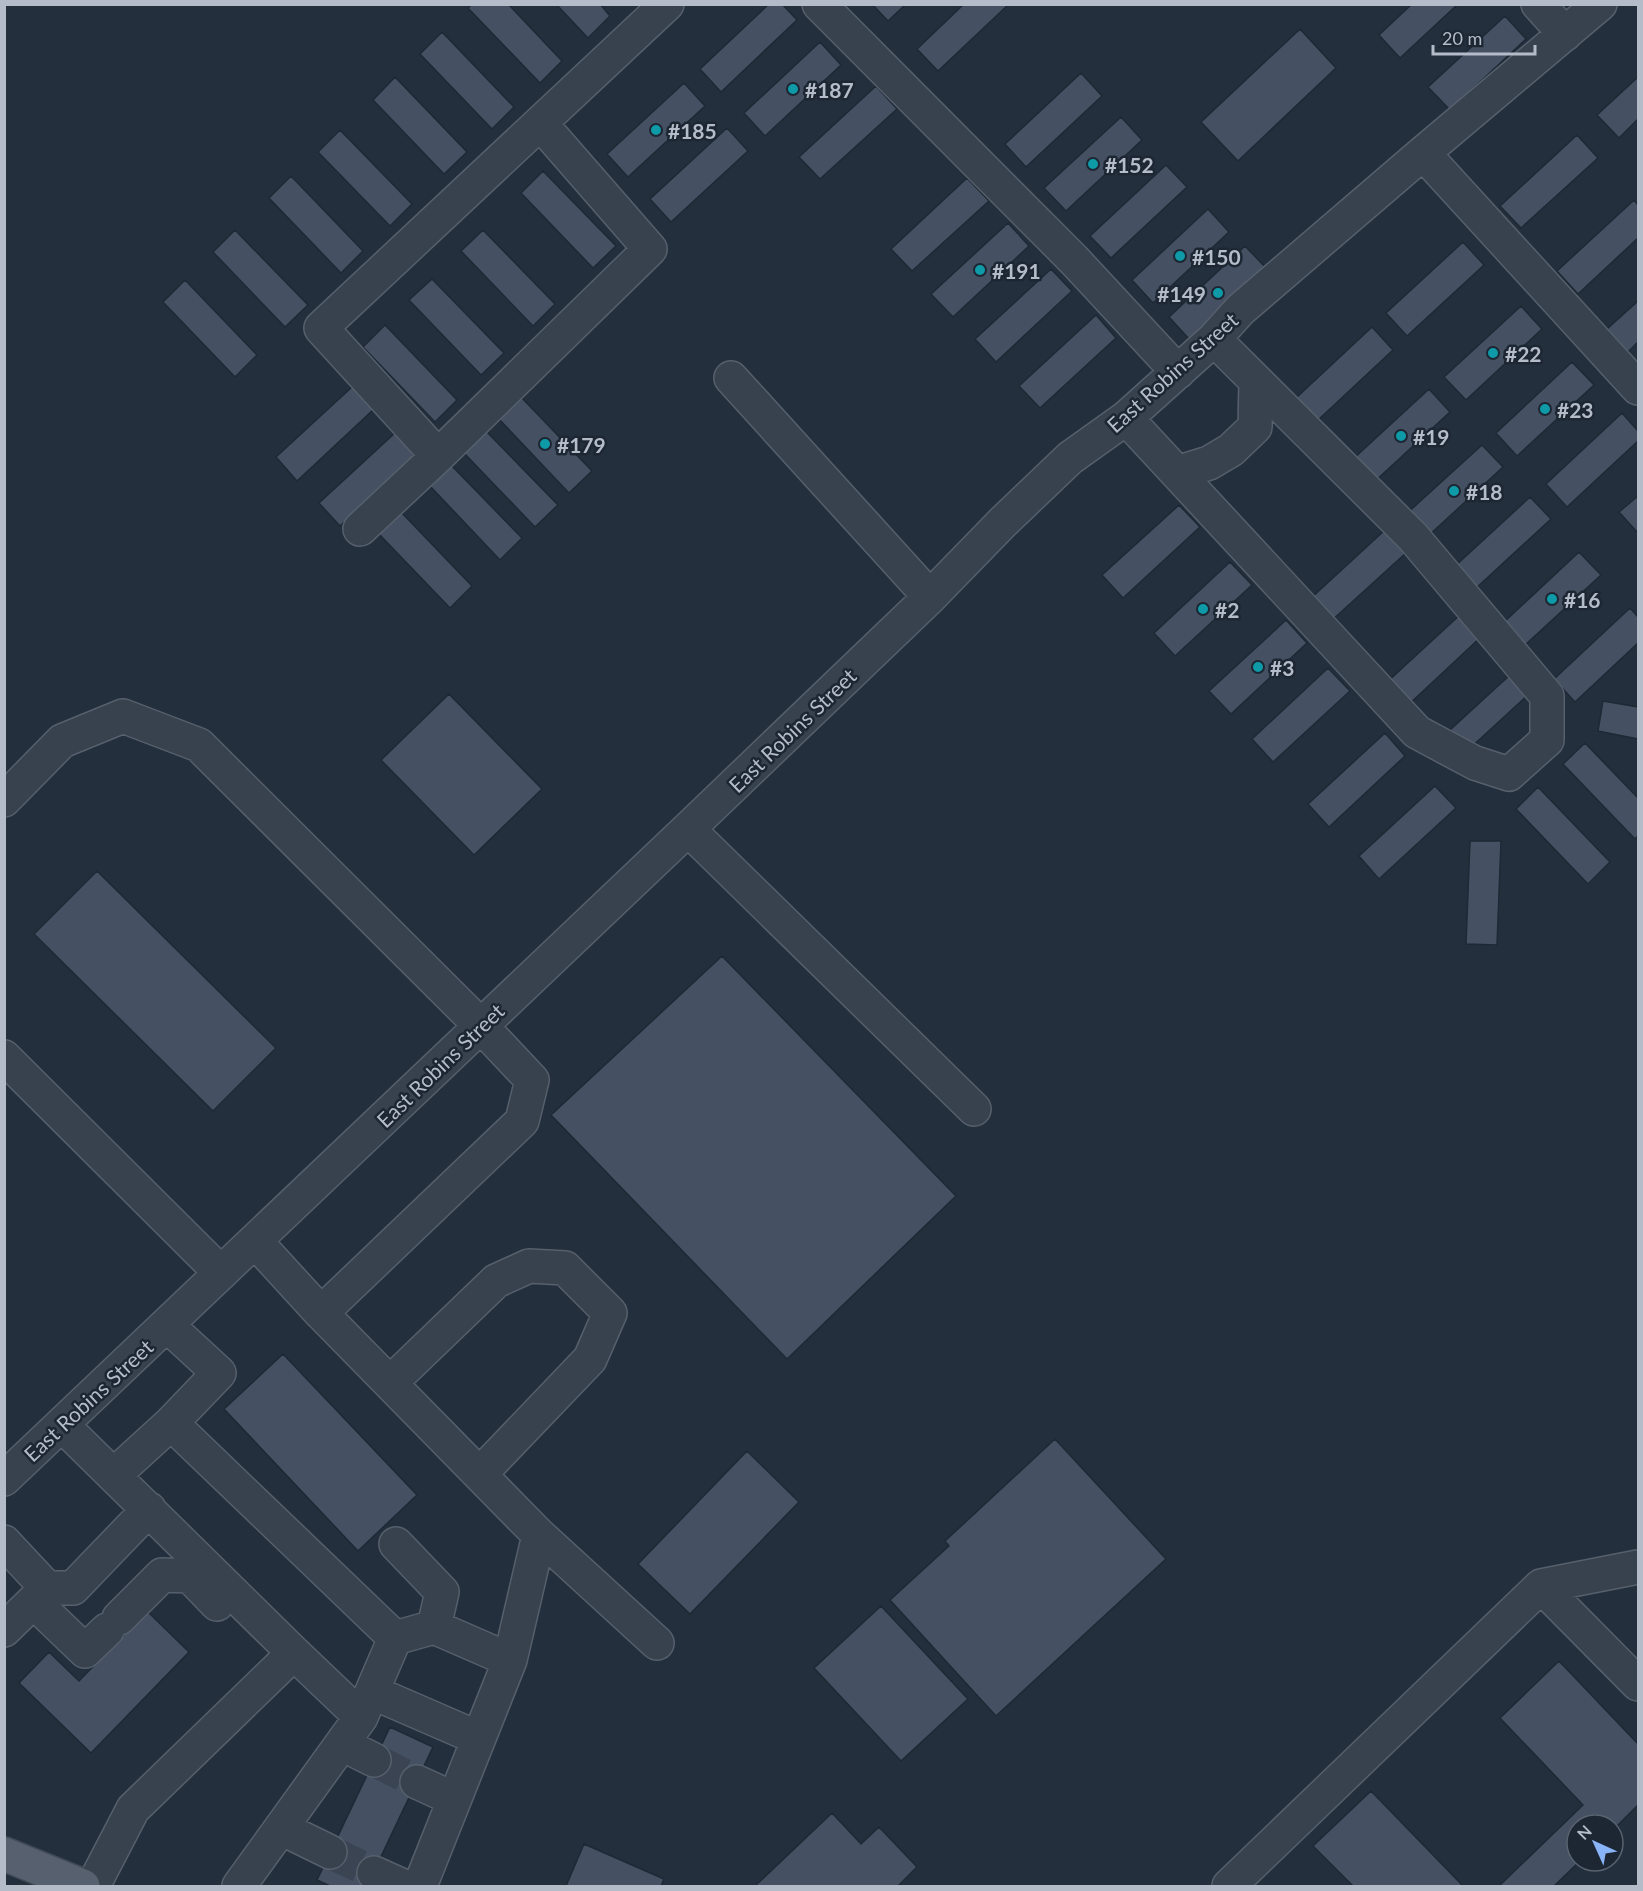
<svg xmlns="http://www.w3.org/2000/svg" width="1643" height="1891" viewBox="0 0 1643 1891" font-family="Lato,sans-serif">
<rect width="100%" height="100%" fill="#242f3e"/>
<path fill="#455162" stroke="#1f2835" stroke-width="1.5" d="M472 4H508L562 61 540 83 468 8Z
M556 4H600L610 16 588 38Z
M769 4H782L797 20 721 92 700 69Z
M872 4H906L888 21Z
M964 4H1009L938 71 917 49Z
M1412 4H1458L1400 58 1379 35Z
M1505 16 1526 39 1450 110 1428 87Z
M1300 29 1336 68 1238 161 1201 122Z
M442 32 514 107 492 129 420 54Z
M820 42 841 65 765 136 744 113Z
M1081 73 1102 96 1026 167 1005 144Z
M395 77 467 152 444 174 373 100Z
M1638 77V119L1619 138 1597 115Z
M684 83 705 106 628 177 607 154Z
M876 86 897 109 820 179 799 157Z
M1121 117 1142 140 1066 211 1044 188Z
M727 128 748 151 671 222 650 199Z
M340 130 412 204 390 226 318 152Z
M1577 135 1598 158 1521 228 1500 206Z
M1166 165 1187 187 1111 258 1090 236Z
M543 171 616 246 593 268 521 193Z
M291 176 363 251 341 273 269 198Z
M967 178 989 201 912 271 891 249Z
M1634 200 1638 205V238L1578 294 1557 271Z
M1208 209 1229 232 1153 303 1132 280Z
M1008 223 1029 246 953 317 931 294Z
M235 230 308 305 285 327 213 252Z
M483 230 555 304 533 326 461 251Z
M1463 242 1484 265 1407 336 1386 313Z
M1245 246 1267 269 1190 340 1169 317Z
M1051 269 1072 291 996 362 975 339Z
M432 279 504 353 481 375 409 300Z
M185 280 257 355 235 377 163 302Z
M1638 301V342L1628 352 1607 329Z
M1521 306 1542 329 1466 400 1444 377Z
M1096 315 1116 338 1040 408 1019 386Z
M385 325 457 400 435 422 363 347Z
M1372 327 1393 350 1317 421 1296 398Z
M1572 362 1594 385 1517 456 1496 433Z
M352 387 374 409 297 481 276 457Z
M1429 389 1450 412 1373 483 1352 460Z
M520 396 592 471 569 493 498 418Z
M1622 413 1638 431V441L1567 507 1546 484Z
M486 431 558 505 535 527 463 452Z
M396 432 417 455 340 526 319 503Z
M1482 445 1503 467 1426 538 1405 515Z
M450 464 522 538 500 560 429 485Z
M1638 496V533L1619 512Z
M1530 497 1551 519 1474 590 1453 568Z
M1179 505 1200 527 1123 598 1102 575Z
M400 511 472 586 450 608 378 533Z
M1386 529 1407 552 1330 622 1309 600Z
M1579 552 1601 575 1524 646 1503 623Z
M1230 562 1252 585 1175 656 1154 633Z
M1630 608 1638 617V643L1575 702 1554 679Z
M1462 613 1482 636 1406 707 1385 684Z
M1286 620 1307 643 1231 714 1209 691Z
M1328 668 1350 691 1273 762 1252 739Z
M1511 674 1529 694 1468 750 1450 730Z
M449 694 542 789 474 855 381 760Z
M1603 701 1638 707V739L1598 731Z
M1385 733 1405 756 1329 827 1308 804Z
M1585 743 1638 798V836L1635 839 1563 764Z
M1435 786 1456 808 1379 879 1359 856Z
M1538 787 1610 862 1588 884 1516 809Z
M1470 841H1501L1497 945 1466 944Z
M97 871 276 1048 213 1111 34 934Z
M722 956 956 1196 787 1359 551 1115Z
M283 1354 417 1495 358 1551 224 1409Z
M1055 1439 1166 1559 996 1716 890 1600 949 1546 945 1541Z
M747 1451 799 1502 690 1614 638 1564Z
M881 1606 968 1699 901 1761 814 1668Z
M147 1611 189 1652 91 1753 19 1683 49 1652 79 1681Z
M1559 1661 1638 1744V1805L1613 1830V1825H1577V1861H1580L1554 1886H1499L1583 1805 1500 1718Z
M390 1727 433 1747 367 1886H330L317 1880Z
M1371 1791 1463 1886H1353L1313 1846Z
M832 1813 861 1844 879 1827 917 1867 899 1885 901 1886H755Z
M584 1844 664 1879 661 1886H566Z"/>
<g fill="none" stroke-linecap="round" stroke-linejoin="round">
<path stroke="#3a4453" stroke-width="33" stroke-dasharray="33 16" stroke-linecap="butt" d="M374 1760 417 1782
M330 1852 374 1873"/>
<g stroke="#565f6c" stroke-width="36">
<path id="minor" d="M819 4 1075 261 1178 372
M1538 4 1565 34
M541 124 650 249 438 456 321 328 667 4
M1423 153 1638 388
M731 378 930 597
M1126 418 1417 732 1475 763 1509 774 1547 740V696L1413 537 1214 339
M1177 473 1209 463 1231 450 1255 427 1256 381
M360 529 438 456
M4 800 62 741 123 716 199 745 481 1026 532 1080 522 1121 321 1313
M688 829 974 1109
M4 1057 221 1273
M255 1241 321 1313 539 1535 510 1660 420 1886
M168 1326 219 1373 171 1423 395 1638 361 1717 239 1886
M390 1383 496 1281 529 1266 565 1268 610 1313 590 1359 480 1474
M62 1425 294 1653 133 1809 93 1886
M114 1475 171 1423
M4 1479 688 829 930 597 1003 522 1070 458 1126 418 1214 339 1240 310 1423 153 1600 4
M539 1535 657 1643
M4 1542 47 1588 4 1630
M396 1544 442 1592 434 1627
M1541 1586 1638 1684
M47 1588H73L149 1509
M34 1602 85 1651 107 1630
M119 1618 162 1575 190 1576 217 1604
M395 1638 434 1627 510 1660
M294 1653 361 1717
M372 1692 478 1738
M342 1744 374 1760
M417 1782 454 1799
M281 1828 330 1852
M374 1873 403 1886
M1229 1886 1541 1586 1638 1567"/>
</g>
<g stroke="#414a57" stroke-width="36">
<path id="major" d="M4 1854 83 1886"/>
</g>
<use href="#minor" stroke="#38414e" stroke-width="33"/>
<use href="#major" stroke="#56606e" stroke-width="33"/>
</g>
<g fill="#0f9aa8" stroke="#1d2633" stroke-width="2">
<circle cx="793" cy="89" r="6"/>
<circle cx="656" cy="130" r="6"/>
<circle cx="1093" cy="164" r="6"/>
<circle cx="1180" cy="256" r="6"/>
<circle cx="980" cy="270" r="6"/>
<circle cx="1218" cy="293" r="6"/>
<circle cx="1493" cy="353" r="6"/>
<circle cx="1545" cy="409" r="6"/>
<circle cx="1401" cy="436" r="6"/>
<circle cx="545" cy="444" r="6"/>
<circle cx="1454" cy="491" r="6"/>
<circle cx="1552" cy="599" r="6"/>
<circle cx="1203" cy="609" r="6"/>
<circle cx="1258" cy="667" r="6"/>
</g>
<g text-anchor="middle" dominant-baseline="central" stroke-width="5" stroke-linejoin="round" paint-order="stroke">
<g font-size="21" font-weight="bold" fill="#b4bcc9" stroke="#1d2633" text-anchor="start">
<text x="805" y="89">#187</text>
<text x="668" y="130">#185</text>
<text x="1105" y="164">#152</text>
<text x="1192" y="256">#150</text>
<text x="992" y="270">#191</text>
<text x="1206" y="293" text-anchor="end">#149</text>
<text x="1505" y="353">#22</text>
<text x="1557" y="409">#23</text>
<text x="1413" y="436">#19</text>
<text x="557" y="444">#179</text>
<text x="1466" y="491">#18</text>
<text x="1564" y="599">#16</text>
<text x="1215" y="609">#2</text>
<text x="1270" y="667">#3</text>
</g>
<g font-size="21" fill="#b4bcc9" stroke="#1d2633">
<text transform="translate(1172 372) rotate(-42)">East Robins Street</text>
<text transform="translate(792 730) rotate(-44)">East Robins Street</text>
<text transform="translate(440 1065) rotate(-44)">East Robins Street</text>
<text transform="translate(88 1400) rotate(-43)">East Robins Street</text>
</g>
</g>
<rect width="1643" height="1891" fill="none" stroke="#b4bcc9" stroke-width="12"/>
<g transform="translate(1595 1843) rotate(315)"><circle r="28" fill="#1d2633" stroke="#59626f" stroke-width="1.5"/>
<path d="M0-4.5L10 22L0 15L-10 22Z" fill="#8ab4f8"/>
<text y="-9" font-size="16" font-weight="bold" text-anchor="middle" fill="#b4bcc9">N</text>
</g>
<path d="M1433 45v9h102v-9" fill="none" stroke="#b4bcc9" stroke-width="3"/>
<text x="1442" y="45" font-size="18" fill="#b4bcc9" stroke="#1d2633" stroke-width="4.5" paint-order="stroke">20 m</text>
</svg>
